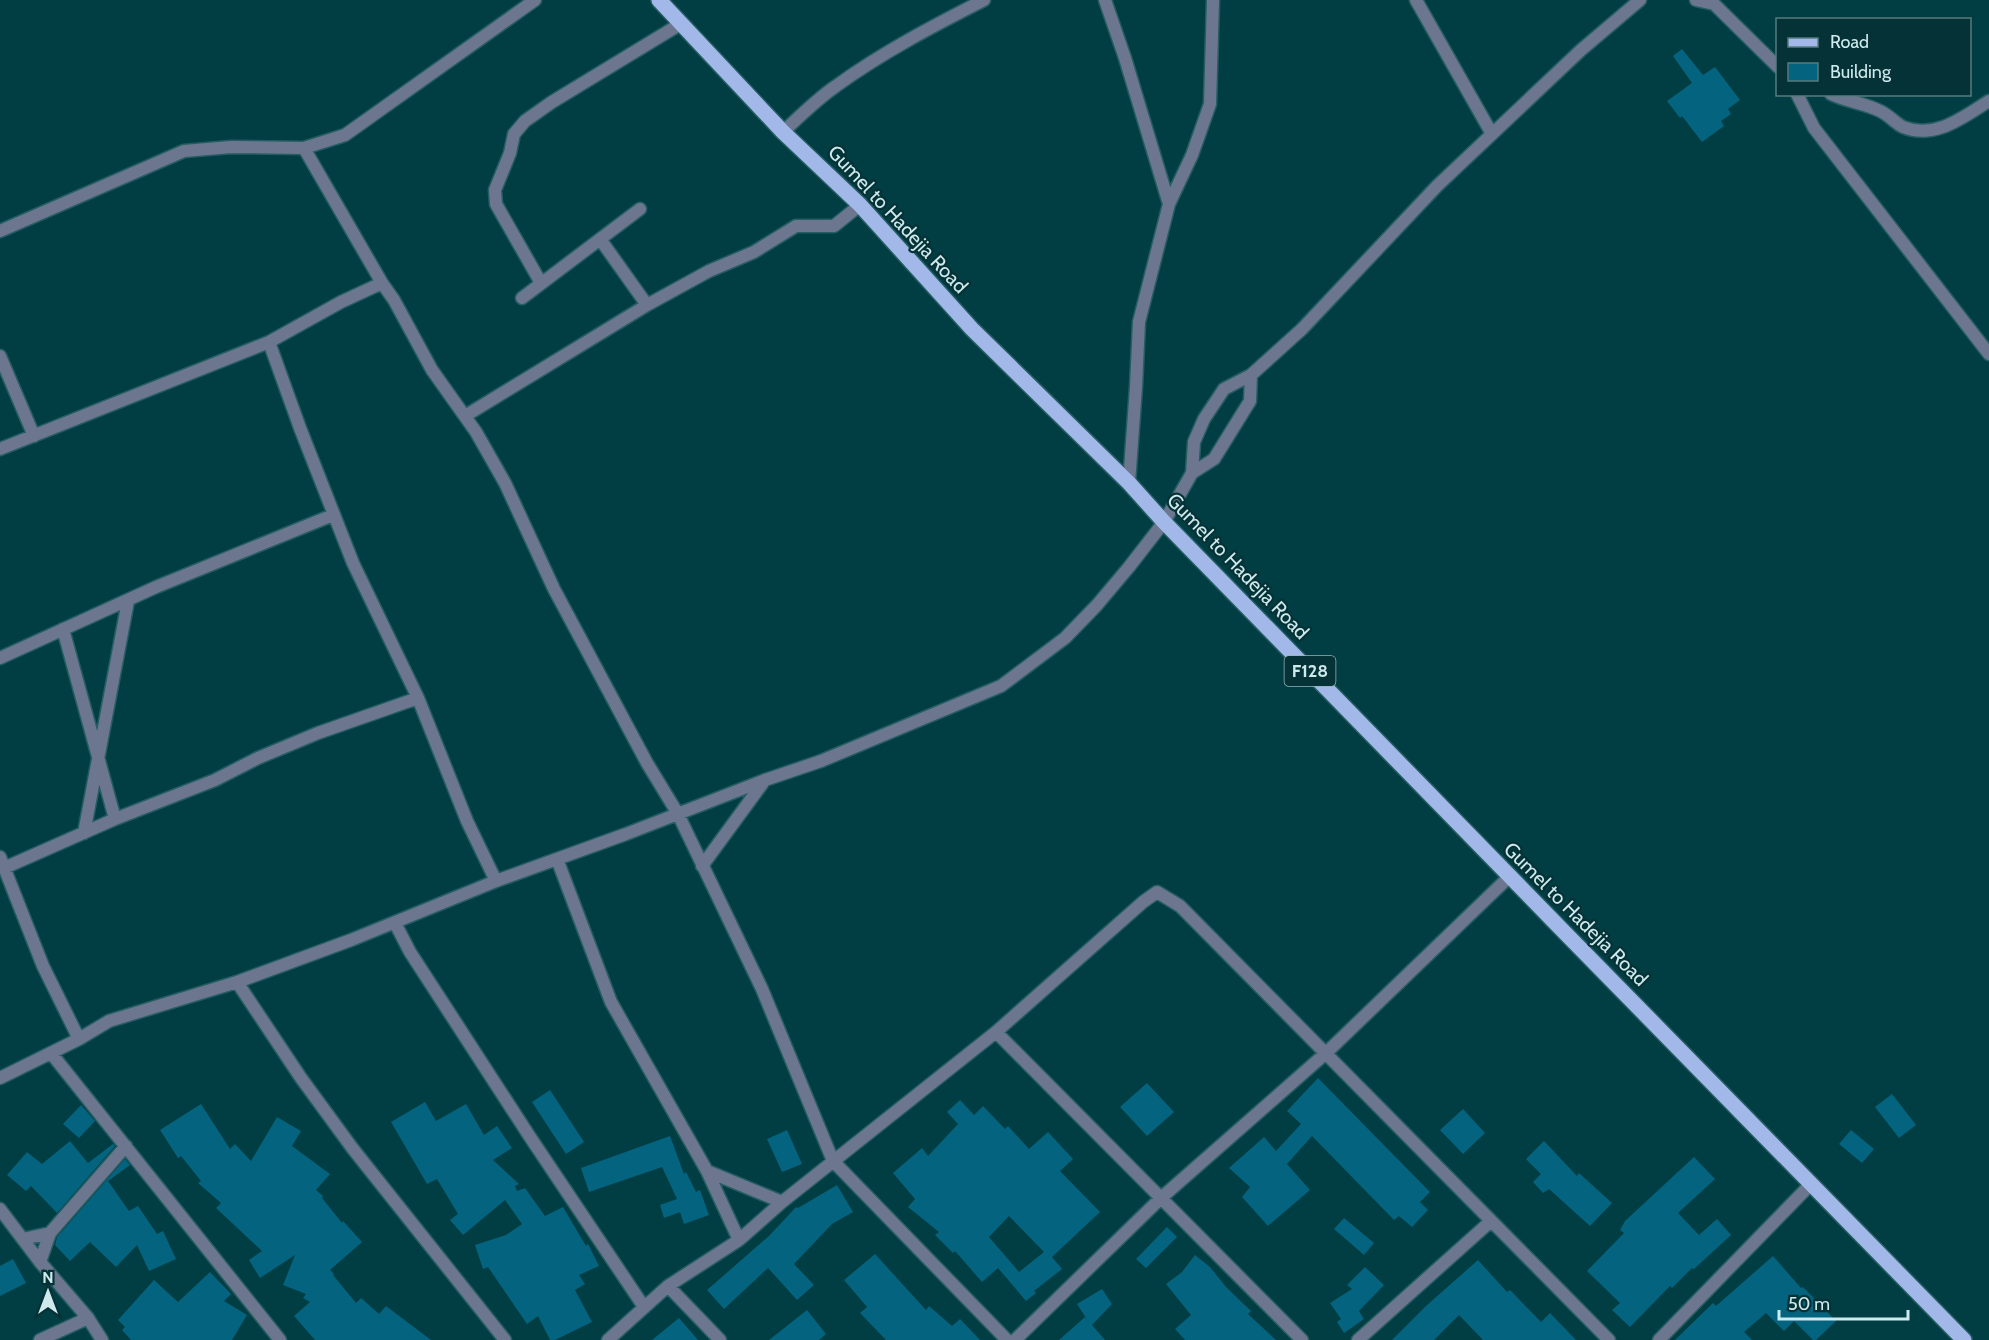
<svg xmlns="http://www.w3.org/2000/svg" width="1989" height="1340" viewBox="0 0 1989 1340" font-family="Cabin,sans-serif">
<rect width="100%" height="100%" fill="#003e44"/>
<path fill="#04637e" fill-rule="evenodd" d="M1682 49 1703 75 1715 67 1740 100 1728 109 1731 114 1721 121 1724 126 1702 142 1682 116 1680 118 1667 101 1692 83 1673 56Z
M1318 1078 1430 1192 1420 1202 1428 1210 1412 1227 1399 1216 1394 1220 1312 1136 1287 1164 1310 1190 1268 1226 1242 1197 1250 1187 1229 1168 1264 1137 1276 1151 1301 1124 1287 1111Z
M1147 1083 1174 1112 1147 1136 1120 1107Z
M550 1090 584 1142 566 1154 532 1102Z
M1892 1094 1916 1125 1899 1138 1875 1107Z
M960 1100 974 1115 983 1106 1005 1129 1008 1126 1029 1149 1048 1132 1073 1159 1060 1171 1100 1212 1052 1257 1062 1269 1034 1291 1036 1293 1026 1301 998 1268 982 1282 955 1251 953 1253 935 1235 939 1232 908 1207 915 1199 893 1173 922 1148 928 1156 958 1124 947 1112ZM1009 1216 1044 1252 1019 1272 989 1237Z
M425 1102 436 1121 466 1104 484 1135 497 1126 512 1148 493 1160 519 1184 515 1186 517 1191 525 1188 545 1216 563 1207 586 1246 588 1244 599 1266 579 1275 585 1284 575 1290 592 1322 555 1340H550L538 1316 527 1324 488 1267 483 1269 475 1245 506 1235 522 1224 505 1200 463 1235 450 1220 458 1214 437 1179 427 1184 391 1122Z
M201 1104 230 1149 235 1144 251 1161 277 1117 301 1131 292 1146 330 1174 316 1190 323 1196 322 1198 342 1223 343 1221 362 1242 330 1270 334 1274 333 1275 356 1303 361 1298 379 1314 386 1306 431 1340H315L294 1316 310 1302 303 1298 306 1294 283 1285 295 1255 260 1278 249 1260 262 1251 216 1208 221 1203 198 1183 201 1181 181 1156 178 1158 160 1130Z
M81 1105 95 1121 79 1138 63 1124Z
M1463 1109 1485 1133 1463 1154 1440 1130Z
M787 1130 802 1164 782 1172 767 1139Z
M1851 1130 1874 1149 1862 1163 1839 1144Z
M670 1136 684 1174 686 1172 696 1192 700 1190 709 1215 684 1224 680 1212 664 1218 660 1205 677 1199 662 1167 589 1192 581 1168Z
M70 1141 88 1163 113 1144 115 1146 57 1213 31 1186 26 1191 7 1175 27 1152 42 1164Z
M1544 1141 1577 1176 1579 1173 1612 1203 1590 1226 1549 1189 1543 1193 1533 1182 1541 1174 1526 1159Z
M1694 1157 1715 1179 1678 1213 1699 1235 1717 1219 1731 1235 1694 1269 1692 1268 1672 1288 1670 1286 1630 1327 1612 1310 1620 1303 1587 1271 1624 1233 1620 1230 1625 1221Z
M125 1159 130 1165 108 1181 129 1211 138 1206 157 1234 163 1231 176 1259 149 1271 137 1245 116 1267 90 1242 70 1261 55 1245 57 1237Z
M837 1185 853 1212 832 1224 794 1264 814 1285 797 1300 768 1268 724 1309 707 1290 769 1236 796 1207 798 1208Z
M1344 1218 1374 1243 1364 1255 1334 1229Z
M1167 1227 1177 1237 1146 1268 1136 1259Z
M875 1254 926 1310 929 1306 952 1326 960 1319 980 1340H886L860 1313 867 1307 844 1280Z
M1195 1255 1210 1267 1226 1287 1251 1311 1248 1314 1276 1340H1185L1175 1329 1191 1315 1166 1284 1182 1272Z
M1773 1256 1801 1288 1803 1287 1836 1321 1816 1340H1813L1794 1321 1784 1331 1766 1313 1744 1332 1752 1340H1675L1713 1303 1716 1306Z
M13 1259 26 1283 0 1296V1266Z
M1478 1260 1507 1292 1510 1290 1541 1322 1550 1313 1576 1340H1483L1459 1315 1434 1340H1392L1426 1306Z
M1365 1267 1384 1285 1359 1311 1364 1319 1344 1333 1337 1322 1341 1319 1330 1303 1352 1289 1347 1285Z
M210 1272 231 1294 224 1301 247 1315 232 1340H131L122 1330 125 1327 118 1320 154 1280 178 1302Z
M1102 1289 1112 1304 1092 1325 1105 1340H1059L1085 1317 1088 1321 1077 1304Z
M807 1310 826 1334 819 1340H769Z
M679 1318 698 1340H652Z"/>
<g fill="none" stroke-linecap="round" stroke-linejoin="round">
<g stroke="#255d62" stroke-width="15">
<path id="minor" d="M1105 0 1125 58 1169 204
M1416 0 1492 134
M1696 0 1714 4
M1712 0 1714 4 1778 67
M1797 94 1814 128 1989 354
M1831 94C1847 102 1865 103 1880 111 1889 115 1895 123 1903 127 1935 140 1963 117 1989 101
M783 132C800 116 817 99 836 86 883 52 933 26 984 0
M304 148 382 283 394 300 432 370 476 432 505 483 554 589 647 763 678 814 762 989 833 1161 1007 1340
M0 231 184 151 231 147 304 148 345 135 535 0
M600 239 647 305
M541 283 496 204 495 190 510 153 514 134 525 121 552 102 682 23
M522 298 640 209
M269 342 300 428 353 563 418 698 467 821 496 881
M0 356 34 436
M465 416 647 305 709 271 754 252 796 226H834L860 205
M0 449 269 342 341 302 382 283
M1192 473 1194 442 1204 419 1224 389 1251 375 1302 329 1437 186 1581 50 1640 0
M1129 483 1136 387 1139 322 1169 204 1192 155 1210 104 1213 0
M63 629 115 819
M0 658 156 587 333 515
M84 833 128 601
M0 857 43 966 79 1039
M557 859 611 1002 707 1171 739 1240
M702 866 765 780
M4 868 115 819 215 780 258 758 318 733 418 698
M395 923 410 952 530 1137 644 1307
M237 982 301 1078 353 1149 505 1340
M996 1032 1302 1340
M51 1053 280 1340
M0 1078 79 1039 109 1021 237 982 351 940 496 881 626 834 765 780 821 761 1001 686 1065 638 1097 605 1129 567 1164 522 1192 473 1214 459 1250 401 1251 375
M707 1171 782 1202
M0 1209 40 1262 88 1318 102 1340
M23 1239 50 1233
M40 1262 50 1233 126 1146
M668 1286 720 1340
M40 1340 88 1318
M608 1340 668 1286 739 1240 782 1202 996 1032 1143 902 1157 892 1180 906 1609 1340
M1015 1340 1161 1198 1326 1053 1509 877
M1358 1340 1491 1221
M1659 1340 1811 1184"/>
</g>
<g stroke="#255d62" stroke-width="18">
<path id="primary" d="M659 0 783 132 860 205 972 329 1129 483 1164 522C1431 794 1696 1069 1964 1340"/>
</g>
<use href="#minor" stroke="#6c778f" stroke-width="12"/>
<use href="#primary" stroke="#a2b8e9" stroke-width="15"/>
</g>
<g text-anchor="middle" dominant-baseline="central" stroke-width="4.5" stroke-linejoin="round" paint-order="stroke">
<rect fill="#053236" stroke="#92b3b6" stroke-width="1.5" x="1284.5" y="656" width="51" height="30" rx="4.5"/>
<g font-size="18" font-weight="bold" fill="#cfeaed">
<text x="1310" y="671">F128</text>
</g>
<g font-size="20" fill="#cfeaed" stroke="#053236">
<text transform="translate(898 219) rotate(47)">Gumel to Hadejia Road</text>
<text transform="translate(1238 566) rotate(46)">Gumel to Hadejia Road</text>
<text transform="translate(1576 914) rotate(45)">Gumel to Hadejia Road</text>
</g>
</g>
<rect x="1776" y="18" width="195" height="78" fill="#053236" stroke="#567c7f" stroke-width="1.5"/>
<rect x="1788" y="38" width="30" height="9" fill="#a2b8e9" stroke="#567c7f" stroke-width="1.5"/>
<text x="1830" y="48" font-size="18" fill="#cfeaed">Road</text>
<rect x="1788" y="63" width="30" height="18" fill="#04637e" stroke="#567c7f" stroke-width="1.5"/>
<text x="1830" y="78" font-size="18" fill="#cfeaed">Building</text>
<g transform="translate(48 1292)" stroke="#053236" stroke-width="4.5" paint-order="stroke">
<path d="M0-4.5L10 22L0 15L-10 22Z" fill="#cfeaed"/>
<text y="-9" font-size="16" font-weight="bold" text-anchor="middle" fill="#cfeaed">N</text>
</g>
<path d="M1779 1310v9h129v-9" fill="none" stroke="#cfeaed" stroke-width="3"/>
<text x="1788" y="1310" font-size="18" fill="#cfeaed" stroke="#053236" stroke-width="4.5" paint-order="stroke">50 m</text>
</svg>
